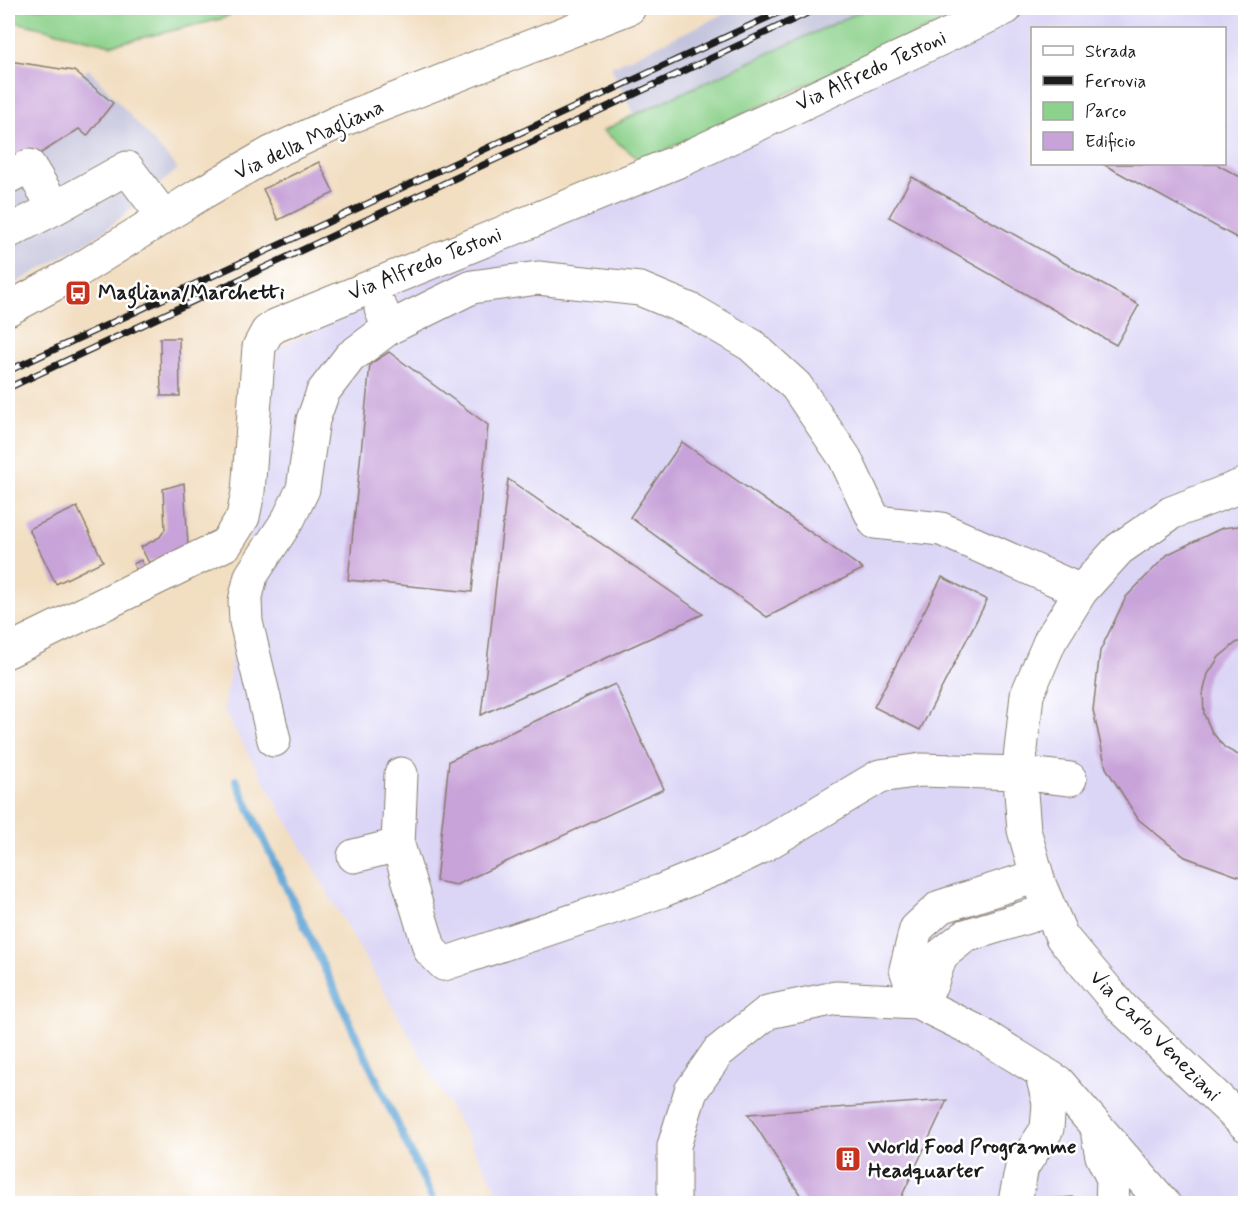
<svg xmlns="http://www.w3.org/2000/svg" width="1253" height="1211" viewBox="0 0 1253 1211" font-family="Mynerve,sans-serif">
<rect width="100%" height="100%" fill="#fff"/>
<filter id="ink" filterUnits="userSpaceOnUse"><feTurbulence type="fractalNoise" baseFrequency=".0167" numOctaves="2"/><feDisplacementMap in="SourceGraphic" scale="12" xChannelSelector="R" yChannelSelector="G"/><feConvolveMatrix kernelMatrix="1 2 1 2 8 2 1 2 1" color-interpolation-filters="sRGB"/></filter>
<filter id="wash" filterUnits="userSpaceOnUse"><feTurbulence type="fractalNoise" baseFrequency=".008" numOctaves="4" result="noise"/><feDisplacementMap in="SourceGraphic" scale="24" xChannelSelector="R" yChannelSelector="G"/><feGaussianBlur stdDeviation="1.35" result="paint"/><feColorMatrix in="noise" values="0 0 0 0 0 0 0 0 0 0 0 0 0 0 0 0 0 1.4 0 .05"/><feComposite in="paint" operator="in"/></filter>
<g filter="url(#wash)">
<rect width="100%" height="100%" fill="#f2dec1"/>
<path fill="#dcd6f6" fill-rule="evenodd" d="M1019 8H1245V1203H505L224 711 277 348ZM1032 28H1224V164H1032Z"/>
<path fill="#c2c2dc" d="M737 8H868L634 115 611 67Z
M89 69 178 169 101 234 8 288V121Z"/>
<path fill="#8dd28c" stroke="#547754" stroke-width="1.5" d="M8 8H243L221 19 111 45 8 20Z
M868 8H973L641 161 603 131 634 115Z"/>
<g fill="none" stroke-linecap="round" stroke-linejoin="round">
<path stroke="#60a6d6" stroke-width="8" d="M236 780 435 1204"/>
</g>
<g id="blocks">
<path fill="#c8a3d9" d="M9 61 74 71 113 103 87 136 79 129 8 174V62Z
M319 162 334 193 278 220 263 189Z
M1103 164H1216L1246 180V243Z
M912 177 1139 305 1116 345 889 217Z
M160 338H179L180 396H161Z
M389 352 488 425 472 592 348 580 370 364Z
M682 442 863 569 767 617 630 517Z
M508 479 703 614 481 715Z
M184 483 188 545 149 563 141 547 160 537 165 529 163 489Z
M77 507 103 561 56 584 29 529Z
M1246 525V639L1236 643 1219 657 1208 674 1203 693 1204 714 1212 732 1225 748 1246 759V877H1240L1185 857 1138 819 1106 768 1093 710 1100 651 1126 597 1168 554 1222 528Z
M141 560 144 567 137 571 133 564Z
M942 577 987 600 920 730 874 707Z
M615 684 664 789 456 885 436 881 449 761Z
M947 1100 898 1204H806L748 1114Z
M1073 1197 1070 1204H1010V1202Z"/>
</g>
</g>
<g filter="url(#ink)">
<use href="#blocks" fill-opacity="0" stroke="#877d6e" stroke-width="1.5"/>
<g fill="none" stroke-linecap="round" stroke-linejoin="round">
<g stroke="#877d6e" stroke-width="35">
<path id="minor" d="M8 177 29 166 55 208 8 232
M55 208 127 168 163 216
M389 328 472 287 538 278 640 289 693 311 751 345 796 386 845 458 875 522 941 529 1081 591
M1246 484 1171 513 1119 549 1081 591 1050 641 1027 695 1019 768 1024 830 1040 886 1062 937 1122 1008 1246 1125
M8 651 226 544 243 517 248 492 259 347 267 332 275 326 686 158 1006 8
M274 740 246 622 245 601 251 576 289 518 303 489 313 420 323 392 350 357 389 328 381 309
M401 774 398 845 430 950 444 964 661 891 720 867 761 847 880 776 921 770 1019 773 1070 779
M354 856 398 845
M1050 910 965 936 941 955 931 985 917 1002 976 1031 1058 1082 1164 1204
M1098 1136 1102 1156 1113 1179 1112 1204
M1015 1201 1022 1167 1047 1129 1049 1103 1041 1071
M674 1204V1146L691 1091 718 1052 768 1012 836 998 917 1002 906 969 916 929 940 907 1037 876"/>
</g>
<g stroke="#877d6e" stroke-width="35">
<path id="major" d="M8 309 71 275 202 193 271 153 345 119 629 8"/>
</g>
<use href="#minor" stroke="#fff" stroke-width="33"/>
<use href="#major" stroke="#fff" stroke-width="33"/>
<g stroke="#1c1c1c" stroke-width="7">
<path id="rail" d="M8 371 788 8
M8 388 818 8"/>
</g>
<use href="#rail" stroke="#fff" stroke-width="4.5" stroke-dasharray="14" stroke-linecap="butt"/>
</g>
</g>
<defs>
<g id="bus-square" transform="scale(1.35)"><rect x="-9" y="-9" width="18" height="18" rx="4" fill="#c8321e" stroke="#fff"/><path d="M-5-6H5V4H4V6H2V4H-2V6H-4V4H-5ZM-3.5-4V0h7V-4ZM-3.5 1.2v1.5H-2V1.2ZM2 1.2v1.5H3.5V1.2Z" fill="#fff"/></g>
<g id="building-square" transform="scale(1.35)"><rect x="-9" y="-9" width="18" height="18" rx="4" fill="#c8321e" stroke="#fff"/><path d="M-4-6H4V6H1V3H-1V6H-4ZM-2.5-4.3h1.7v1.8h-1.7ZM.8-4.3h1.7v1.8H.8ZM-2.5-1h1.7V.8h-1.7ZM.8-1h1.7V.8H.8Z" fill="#fff"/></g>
</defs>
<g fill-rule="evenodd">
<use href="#bus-square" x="78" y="293"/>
<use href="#building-square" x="848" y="1159"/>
</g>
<g text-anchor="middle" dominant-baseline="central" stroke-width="5" stroke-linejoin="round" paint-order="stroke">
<g font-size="21" fill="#1c1c1c" stroke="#fff">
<text transform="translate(871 71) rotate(-25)">Via Alfredo Testoni</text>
<text transform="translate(309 140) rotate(-25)">Via della Magliana</text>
<text transform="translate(425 264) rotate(-22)">Via Alfredo Testoni</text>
<text transform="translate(1155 1036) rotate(45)">Via Carlo Veneziani</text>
</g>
<g font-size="21" font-weight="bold" fill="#1c1c1c" stroke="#fff" text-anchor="start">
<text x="98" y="293">Magliana/Marchetti</text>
<text x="868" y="1147">World Food Programme<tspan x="868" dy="24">Headquarter</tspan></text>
</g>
</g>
<rect width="1253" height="1211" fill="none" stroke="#fff" stroke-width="30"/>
<rect x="1031" y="27" width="195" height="138" fill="#ffffff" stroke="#a4a4a4" stroke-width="1.5"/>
<rect x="1043" y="46" width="30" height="9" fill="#ffffff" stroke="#a4a4a4" stroke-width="1.5"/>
<text x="1085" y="57" font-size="18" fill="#1c1c1c">Strada</text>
<rect x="1043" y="76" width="30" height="9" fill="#1c1c1c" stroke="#a4a4a4" stroke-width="1.5"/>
<text x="1085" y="87" font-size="18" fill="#1c1c1c">Ferrovia</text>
<rect x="1043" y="102" width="30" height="18" fill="#8dd28c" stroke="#a4a4a4" stroke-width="1.5"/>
<text x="1085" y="117" font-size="18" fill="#1c1c1c">Parco</text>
<rect x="1043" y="132" width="30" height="18" fill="#c8a3d9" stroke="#a4a4a4" stroke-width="1.5"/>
<text x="1085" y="147" font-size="18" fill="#1c1c1c">Edificio</text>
</svg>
